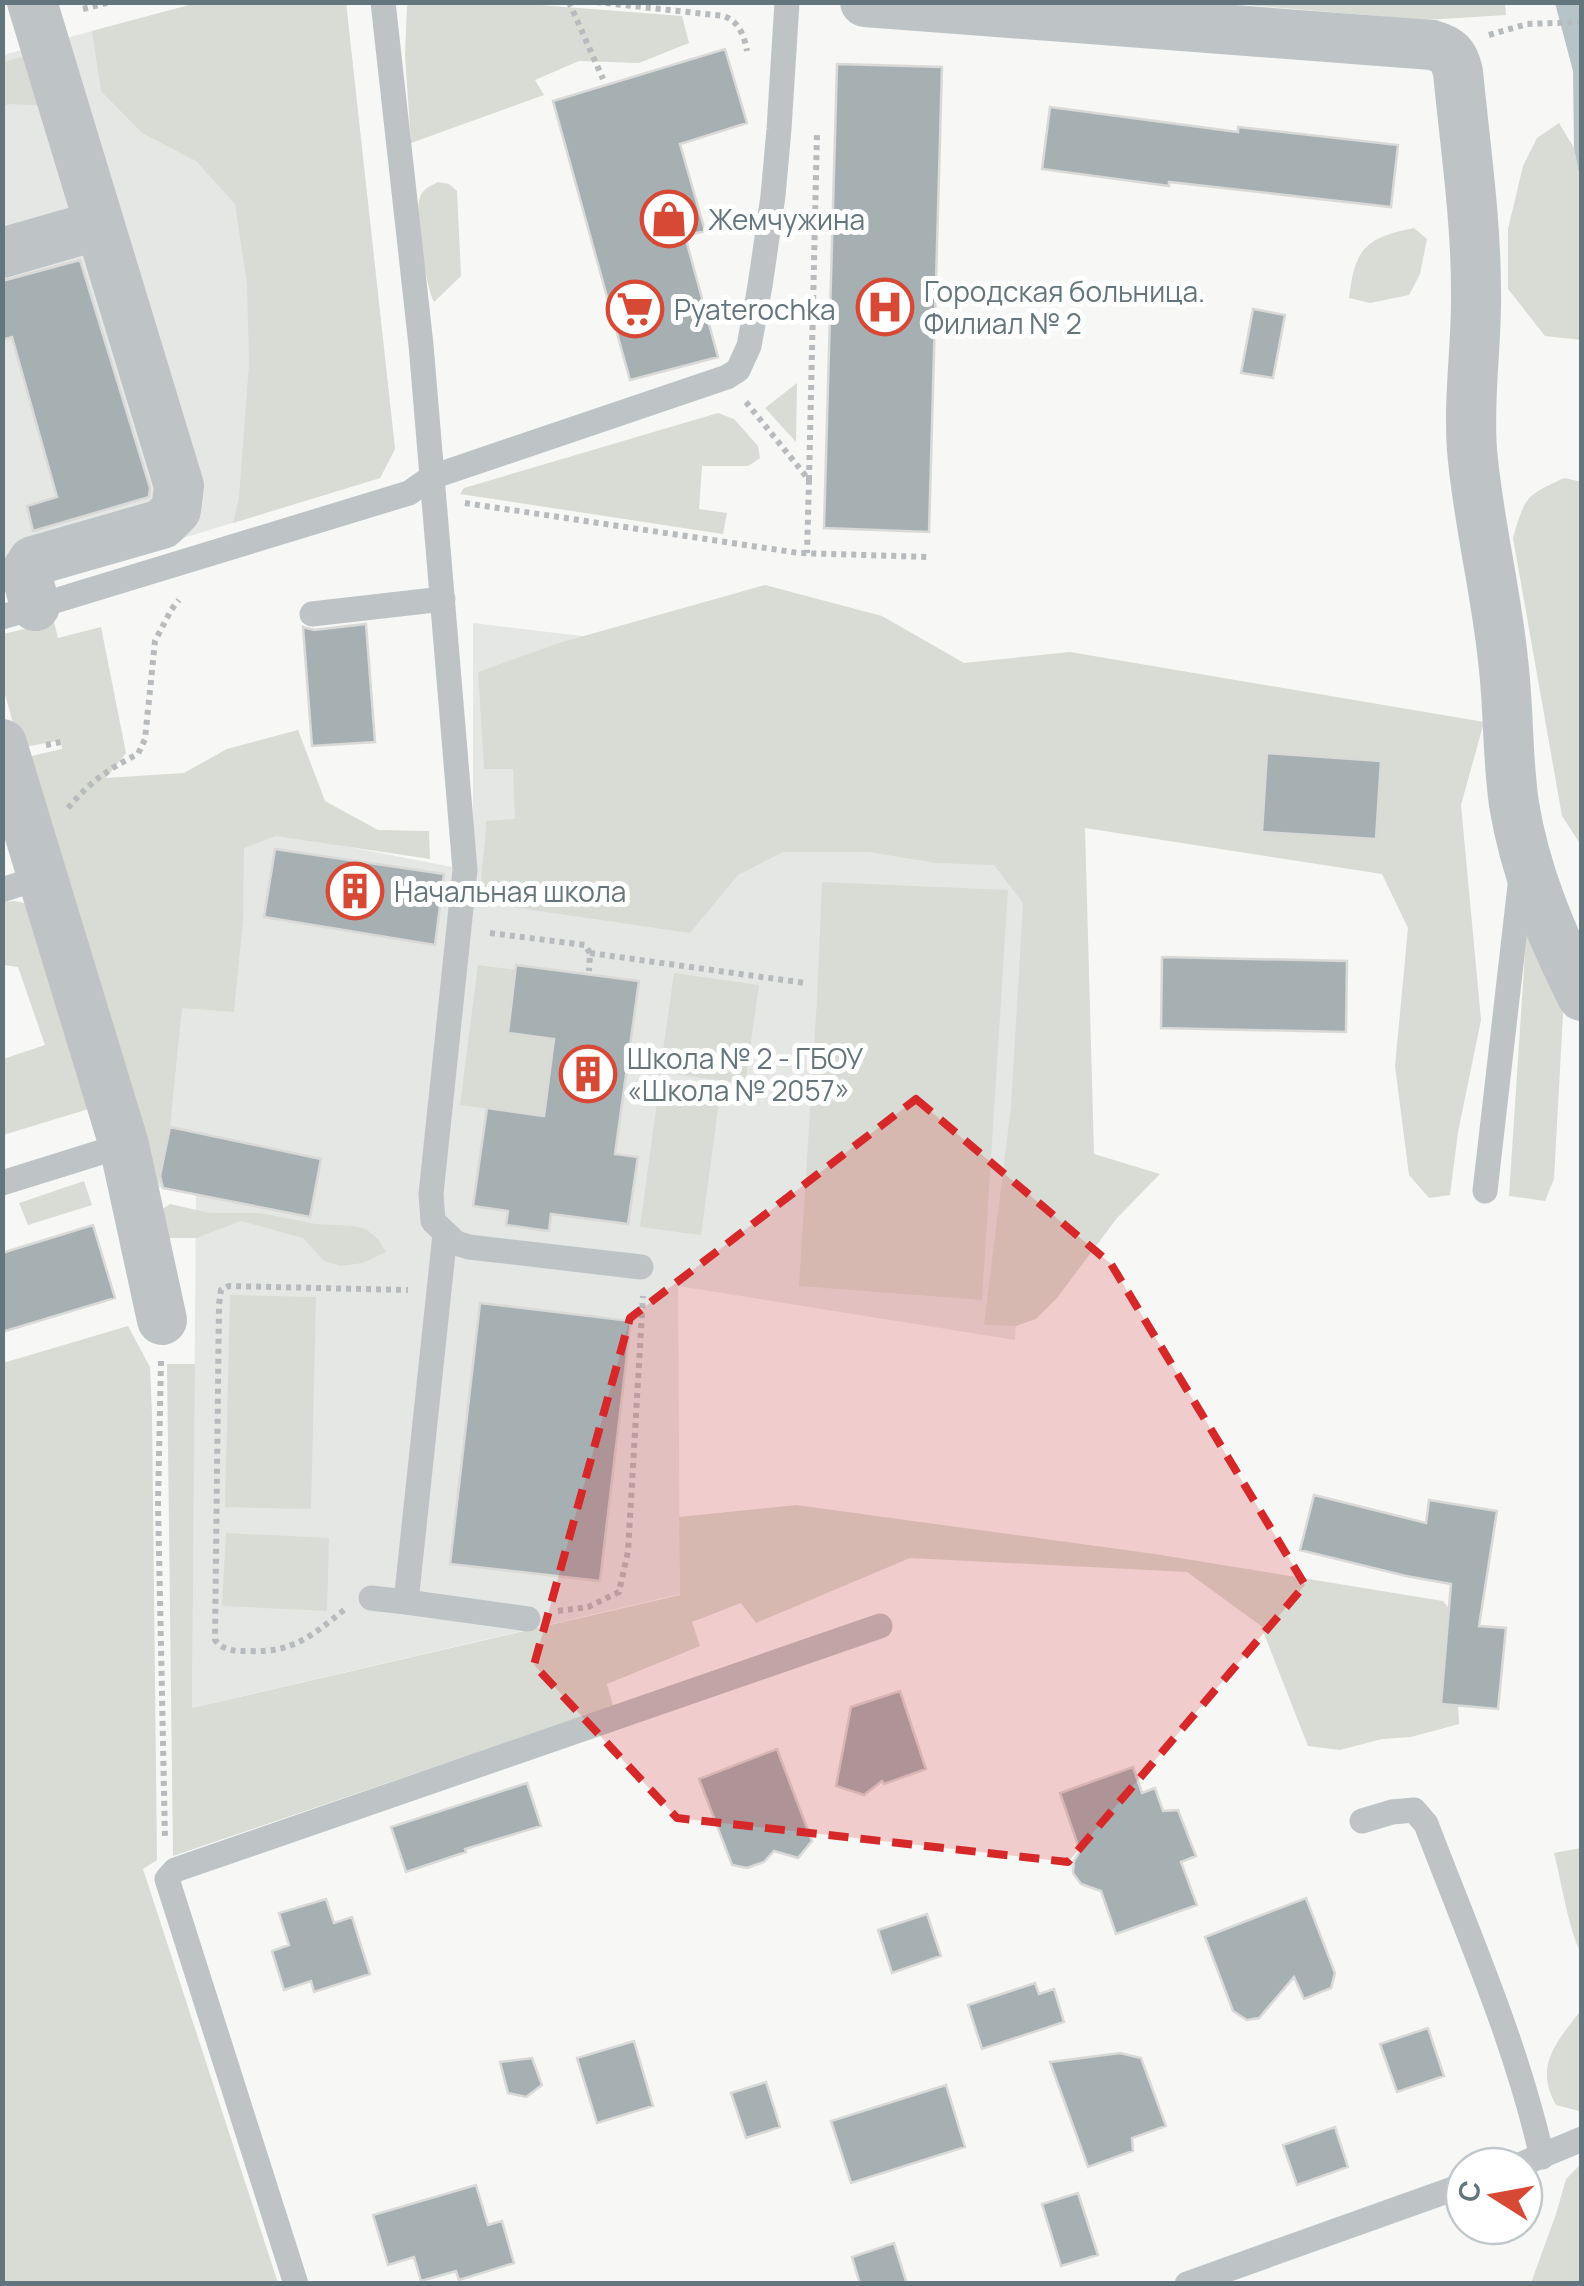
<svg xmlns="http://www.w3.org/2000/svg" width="1584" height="2286" viewBox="0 0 1584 2286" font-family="Manrope,sans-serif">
<rect width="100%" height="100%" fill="#f7f7f5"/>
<path fill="#e5e7e5" d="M197 3H346L395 449 380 478 3 593V55Z
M473 623 1051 692 1015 1340 678 1286 680 1594 192 1708 196 1195 158 1187 170 1128 104 794 266 831 473 871Z"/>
<path fill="#d8dcd4" d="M1505 2 1506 15 1426 20 1223 3Z
M197 3H346L395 449 380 478 233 523 239 497 249 364 247 284 235 204 196 161 142 133 101 91 92 31Z
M412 3 502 2 682 16 689 43 639 63 579 61 535 80 544 95 411 143 405 55 407 6Z
M36 53 51 106 9 104 3 106V62Z
M1559 123 1574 148 1581 184V340L1545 336 1508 289V229L1523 166 1537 138Z
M438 182 449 184 457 191 461 276 434 302C426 288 414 212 420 197 423 189 430 186 438 182Z
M1414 228 1427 239 1420 274 1409 295 1370 303 1349 298C1355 248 1365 238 1414 228Z
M797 383 796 442 765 408Z
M718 413 734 419 758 446 760 458 748 466H702L699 509 727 513 723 534 460 494 464 488Z
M1564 478 1582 482 1581 845 1562 816 1513 538C1525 497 1525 496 1564 478Z
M765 585 882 616 964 663 1070 652 1484 722 1461 805 1481 1020 1458 1132 1450 1195 1429 1198 1409 1175 1395 1066 1408 928 1382 874 1085 828 1094 1154 1160 1174 1117 1218 1057 1298 1036 1319 1016 1326 984 1325 1011 1107 1023 903 994 865 936 863 869 852H783L738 875 690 933 483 903C478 875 486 850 486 821L515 819 513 769H484L478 672 559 643Z
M54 622 58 638 101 627 126 753 106 778 184 773 227 749 298 730 325 801 378 830 429 831 430 859 276 836 244 848 243 921 234 1012 182 1008 170 1127 158 1187 160 1211 170 1204 210 1213H260L316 1224 354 1226 366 1229 378 1239 386 1252 363 1263 340 1266 324 1261 303 1238 241 1221 196 1238H163L27 757 62 749 61 740 20 748 3 687V634Z
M822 882 1008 890 982 1300 799 1286 817 1000Z
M14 901 30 904 92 1108 3 1135V1059L45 1045 18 967 3 965V902Z
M1535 924 1562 982 1563 1014 1554 1179 1545 1201 1509 1196 1526 938Z
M478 965 516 970 508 1032 554 1039 544 1116 460 1105Z
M674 973 759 985 745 1084 660 1072Z
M660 1080 721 1087 701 1235 640 1227Z
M84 1181 92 1205 28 1225 19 1203Z
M230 1295 316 1297 311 1509 225 1507Z
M128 1326 150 1367 152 1414 157 1860 143 1869 278 2283 4 2284 3 2279V1363Z
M167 1364H195L192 1708 680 1595 679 1517 796 1505 1155 1554 1443 1601 1468 1632 1457 1687 1459 1724 1411 1737 1382 1739 1340 1750 1308 1746 1261 1626 1187 1572 910 1558 756 1623 741 1603 692 1622 700 1646 607 1684 613 1706 173 1856Z
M226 1533 329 1538 327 1611 222 1606Z
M1581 1848H1582L1581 1953C1569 1931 1561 1880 1554 1853Z
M1581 2010 1582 2110 1579 2111 1556 2105C1533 2065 1558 2041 1581 2010Z
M1581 2164V2283H1531L1556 2214 1566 2179Z"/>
<path fill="#b7c4c7" d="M1555 3H1581V184L1574 148 1573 71Z"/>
<path fill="#a6b0b3" stroke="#d9d9d7" stroke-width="2.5" d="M725 49 747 123 680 144 705 231 685 236 718 357 630 380 553 101Z
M837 64 942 67 929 532 824 528Z
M1050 107 1238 132V127L1398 145 1391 207 1169 182V186L1042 169Z
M80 260 150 488 149 497 33 531 27 506 57 497 12 337 2 340V281Z
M1253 309 1285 315 1273 378 1241 373Z
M366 624 375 742 312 746 303 627 314 630Z
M1267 753 1381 761 1376 839 1262 832Z
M275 849 444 874 435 945 264 917Z
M1162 957 1347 961 1346 1032 1161 1028Z
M516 965 639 981 615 1154 638 1157 628 1224 551 1214 549 1231 506 1225 508 1211 473 1206 487 1108 544 1116 554 1039 508 1033Z
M170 1127 321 1159 310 1217 163 1188 160 1176Z
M93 1225 115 1298 2 1332V1253Z
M480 1303 631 1321 600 1581 450 1564Z
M1314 1495 1426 1523 1429 1500 1497 1511 1479 1626 1506 1628 1498 1709 1441 1704 1451 1584 1406 1576 1300 1550Z
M900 1691 926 1769 884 1784 882 1781 864 1795 836 1786 851 1707Z
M777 1749 812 1841 798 1858 774 1851 764 1862 747 1868 732 1865 699 1779Z
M1133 1767 1142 1793 1155 1788 1163 1811 1178 1810 1196 1856 1181 1862 1197 1905 1116 1934 1101 1891 1081 1884 1073 1873 1074 1861 1080 1851 1060 1793Z
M527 1783 541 1826 465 1849 466 1852 406 1872 391 1827Z
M1306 1898 1335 1973 1331 1988 1304 1999 1294 1977 1259 2018 1247 2020 1233 2011 1205 1937Z
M326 1899 334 1923 352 1917 370 1974 314 1992 311 1981 284 1990 272 1951 289 1945 279 1913Z
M927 1914 941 1956 892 1973 878 1930Z
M1035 1983 1039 1994 1054 1989 1064 2022 982 2049 968 2005Z
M1428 2028 1444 2076 1397 2092 1380 2044Z
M634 2041 653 2106 597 2123 577 2058Z
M1120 2053 1141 2058 1166 2126 1132 2138 1133 2151 1088 2167 1050 2062Z
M532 2058 542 2085 526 2097 508 2093 500 2062Z
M766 2082 780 2127 746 2138 731 2093Z
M946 2085 965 2147 851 2183 831 2121Z
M1335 2127 1348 2167 1297 2185 1283 2145Z
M476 2185 488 2225 502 2221 514 2263 459 2280 456 2271 421 2281 414 2257 388 2265 373 2215Z
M1078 2193 1098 2255 1061 2266 1042 2204Z
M894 2243 907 2284H860L852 2257Z"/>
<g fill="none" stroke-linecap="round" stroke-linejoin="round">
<path stroke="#b7bbbd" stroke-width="6" stroke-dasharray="5 5" stroke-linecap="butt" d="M569 2 603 79
M596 2 724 16C739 22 744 35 747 51
M83 9 110 2
M1489 35 1527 24 1582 22
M746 402 809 480 807 553
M809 480 817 133
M465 503 799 553 929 557
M46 745 61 742
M68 808C90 782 108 769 138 754L145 739 155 641 171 610 179 600
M490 933 585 945 590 953 589 971
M590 953 805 983
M161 1361 158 1503 165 1838
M344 1610C313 1635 292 1653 251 1651 237 1651 225 1652 215 1640L219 1304 221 1290 229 1286 408 1290
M558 1611 588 1607 619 1592 628 1551 643 1296"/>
<path stroke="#bec4c6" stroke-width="25" d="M383 2 421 345 465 870 431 1194 433 1221 456 1243 469 1247 641 1267
M312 614 443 599
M2 617 409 493 432 477 727 377 738 370 749 346 760 286 773 196 779 129 787 2
M2 890 44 876
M2 1183 124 1145
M1485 1191 1521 877
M445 1234 406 1602 528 1619
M371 1598 406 1602
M1362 1821 1392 1812 1414 1810 1426 1824C1468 1934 1516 2042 1542 2157
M1517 2166 1582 2139
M296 2284 167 1879 175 1870 880 1626
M1187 2284 1464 2185"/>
<path stroke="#bec4c6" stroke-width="50" d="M32 2 179 486 176 510 162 524 33 561 26 572 35 606
M865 2 1432 45C1449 50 1454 55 1458 72 1465 145 1476 218 1476 291 1477 344 1468 397 1472 450 1478 521 1496 590 1503 660 1509 708 1507 756 1514 804 1525 872 1551 934 1582 996
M2 253 99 225
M2 744 124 1145 162 1320"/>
</g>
<path fill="#d62828" fill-opacity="0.2" stroke="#d62828" stroke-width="8" stroke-dasharray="20 12" stroke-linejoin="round" d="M916 1099 1111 1264 1305 1585 1068 1862 677 1818 534 1665 630 1318Z"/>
<defs>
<g id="shop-ring" transform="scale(2.875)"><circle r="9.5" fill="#fff" stroke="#d74835" stroke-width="1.5"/><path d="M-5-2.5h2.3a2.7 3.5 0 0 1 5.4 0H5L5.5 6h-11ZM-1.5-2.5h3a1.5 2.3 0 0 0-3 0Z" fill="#d74835"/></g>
<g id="hospital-ring" transform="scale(2.875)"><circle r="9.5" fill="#fff" stroke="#d74835" stroke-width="1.5"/><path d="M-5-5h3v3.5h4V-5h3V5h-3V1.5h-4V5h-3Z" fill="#d74835"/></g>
<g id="supermarket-ring" transform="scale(2.875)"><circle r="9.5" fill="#fff" stroke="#d74835" stroke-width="1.5"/><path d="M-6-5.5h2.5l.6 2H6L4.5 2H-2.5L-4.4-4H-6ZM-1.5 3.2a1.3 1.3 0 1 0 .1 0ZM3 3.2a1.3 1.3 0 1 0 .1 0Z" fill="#d74835"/></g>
<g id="building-ring" transform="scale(2.875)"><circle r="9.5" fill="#fff" stroke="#d74835" stroke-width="1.5"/><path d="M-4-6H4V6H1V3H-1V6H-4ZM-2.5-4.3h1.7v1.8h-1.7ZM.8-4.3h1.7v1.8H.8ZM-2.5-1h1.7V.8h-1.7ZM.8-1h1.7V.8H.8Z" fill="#d74835"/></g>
</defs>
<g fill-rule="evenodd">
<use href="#shop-ring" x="669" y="219"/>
<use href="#hospital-ring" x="885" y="307"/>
<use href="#supermarket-ring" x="635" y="309"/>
<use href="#building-ring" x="355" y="891"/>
<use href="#building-ring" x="588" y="1074"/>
</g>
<g text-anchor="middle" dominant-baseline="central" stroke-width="10" stroke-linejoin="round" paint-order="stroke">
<g font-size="28" fill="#64767d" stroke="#fff" text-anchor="start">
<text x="708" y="219">Жемчужина</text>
<text x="924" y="291">Городская больница.<tspan x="924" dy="32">Филиал № 2</tspan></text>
<text x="674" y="309">Pyaterochka</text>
<text x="394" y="891">Начальная школа</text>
<text x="627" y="1058">Школа № 2 - ГБОУ<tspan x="627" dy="32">«Школа № 2057»</tspan></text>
</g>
</g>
<rect width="1584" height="2286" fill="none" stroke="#64767d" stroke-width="10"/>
<g transform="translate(1494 2196) rotate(281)"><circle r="48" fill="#ffffff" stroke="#c1c8cb" stroke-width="2.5"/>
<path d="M0-8L18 38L0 25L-18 38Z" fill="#d74835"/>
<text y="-15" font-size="28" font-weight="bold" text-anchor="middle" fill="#64767d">С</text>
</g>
</svg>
